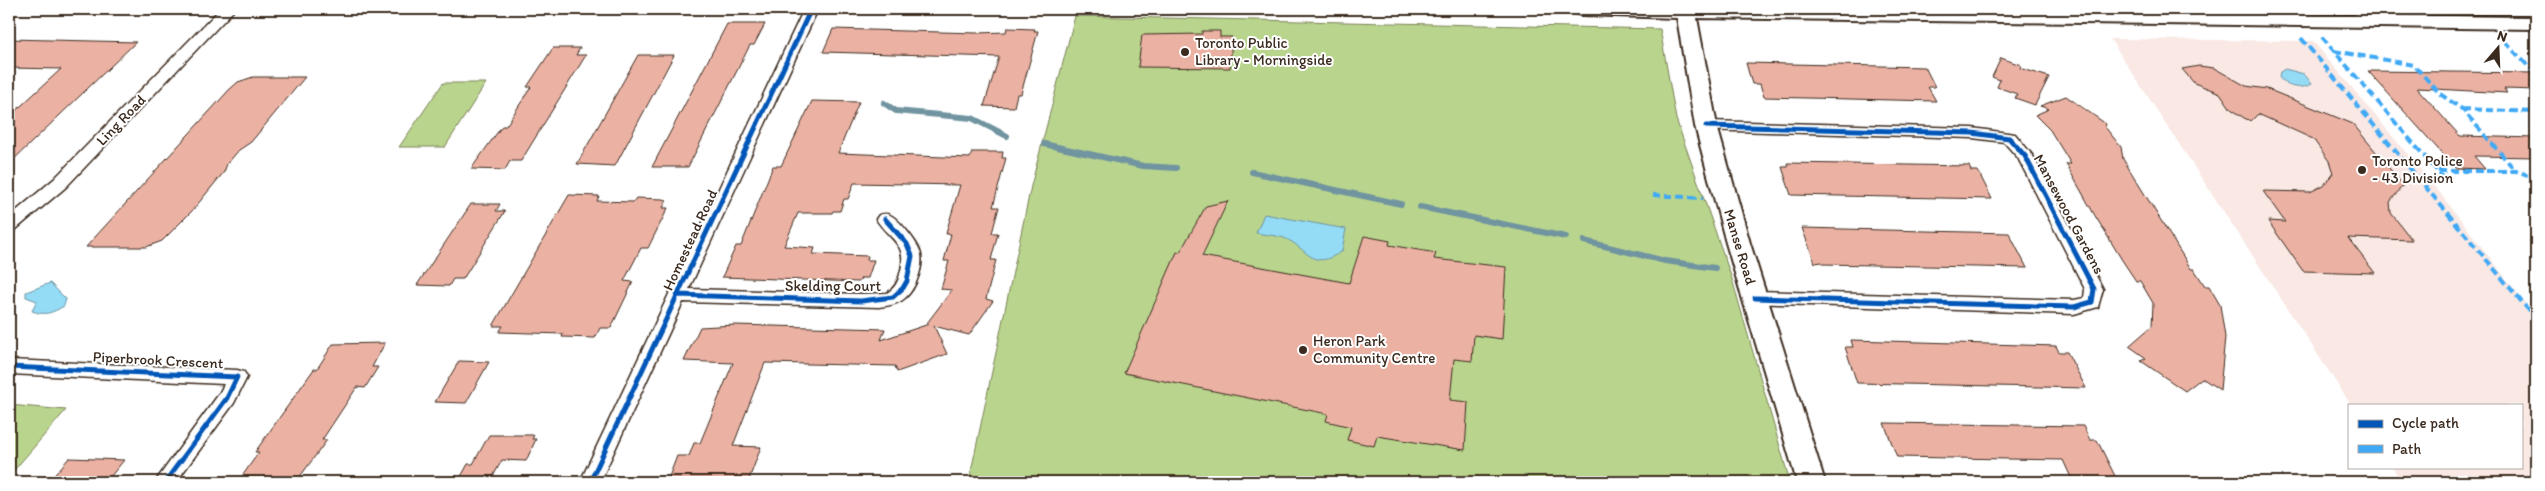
<svg xmlns="http://www.w3.org/2000/svg" width="2545" height="491" viewBox="0 0 2545 491" font-family="Itim,sans-serif">
<rect width="100%" height="100%" fill="#fff"/>
<filter id="ink" filterUnits="userSpaceOnUse"><feTurbulence type="fractalNoise" baseFrequency=".02" numOctaves="2"/><feDisplacementMap in="SourceGraphic" scale="10" xChannelSelector="R" yChannelSelector="G"/><feConvolveMatrix kernelMatrix="1 2 1 2 8 2 1 2 1" color-interpolation-filters="sRGB"/></filter>
<g filter="url(#ink)">
<path fill="#f9e8e4" d="M2110 39 2313 41 2440 193 2536 317V482H2402L2392 467H2521V405H2351Z"/>
<path fill="#b9d58d" stroke="#7a8056" d="M1075 16 1660 29 1676 119 1732 279 1790 482 969 481 1031 186Z
M443 83H486L445 147H399Z
M9 405 66 410 9 476Z"/>
<path fill="#94dbf6" stroke="#7094a0" d="M2285 69 2304 74 2312 84C2301 90 2286 88 2279 77L2280 72Z
M1264 214 1346 229 1342 251C1311 273 1309 248 1284 238 1275 235 1265 235 1256 233Z
M50 283 66 299 64 306C52 313 45 316 32 311L37 301 26 297V292Z"/>
<g fill="none" stroke-linecap="round" stroke-linejoin="round">
<path stroke="#7094a0" stroke-width="6" d="M884 103 896 111 972 118 1007 136
M1044 144 1143 166 1176 168
M1252 172 1401 204
M1420 207 1566 237
M1584 241 1665 261 1715 268"/>
</g>
<path fill="#ebb2a4" stroke="#3b2a1e" d="M727 24H765L754 45H750L688 167H652Z
M1007 28 1035 29 1034 31H1038L1021 94H1017L1014 107 984 106 999 57 823 52 833 29 977 33 1006 32Z
M1202 31H1220V37H1232L1230 68 1138 67 1142 35 1202 34Z
M9 39 51 40 136 42 9 164V117L61 69 9 68Z
M553 48H580L576 55H586L521 161H510L505 170 471 169 502 126H506L531 87H527Z
M638 55H674L615 166 577 164Z
M2001 58 2021 65 2020 68 2049 77 2035 105 2015 98 2017 94 1997 87 2000 80 1992 77Z
M1746 63 1925 67 1935 87H1928L1936 101 1764 97 1760 84H1752Z
M2199 66 2214 68 2246 86 2267 89 2353 124 2403 185 2390 202 2391 213 2412 240 2348 238 2375 273 2303 271 2268 221 2285 222 2263 191 2310 192 2324 185 2333 173 2329 161 2313 139 2258 114 2251 121 2244 118 2231 109 2220 93 2194 83 2182 69Z
M2368 71 2536 73V90L2504 89 2507 93 2417 88 2460 136 2536 138V157L2474 156 2485 169 2455 168Z
M253 77H305L251 142 239 150 227 164 224 172 192 211 162 241 146 247H86L229 90 238 82Z
M2066 96 2106 124 2105 127 2121 147 2123 159 2173 240 2191 269H2194L2205 286H2209L2220 305 2225 337 2220 390 2202 378 2185 391 2141 361 2146 358 2129 346 2152 326 2153 303 2140 281H2136L2122 260 2094 214 2066 164H2071L2050 130 2035 115 2049 109 2040 106Z
M812 101 859 102 838 153 970 158 972 152H1003L1002 158H1006L993 207H999L992 233H998L991 260H996L986 299 993 301 969 335 934 326 947 354 897 372 895 366 765 363 733 446 761 447 748 482H667L677 456H689L694 443H700L733 363 684 361 700 327 735 325 885 329 881 340 929 324 927 323 952 290 941 289 949 261H944L951 234H946L948 226 960 185 854 183 848 199H844L840 211H833L832 213H798L784 246 815 248 813 254 868 256 867 260H874L868 278H861L859 282 722 277 736 246H741L773 166H781Z
M1787 163 1969 166 1971 171H1978L1992 199 1791 195 1782 167H1788Z
M569 195 599 196 597 201 633 202 636 198 663 199 667 200 663 208H668L648 248H641L624 281 633 282 611 328H600L595 338 562 337 563 334 499 332 503 326H493Z
M1228 201 1202 256 1349 283 1364 236 1390 241 1389 245 1436 253 1434 259 1506 267 1502 339 1474 335 1472 361 1454 359 1450 400 1468 402 1465 450 1377 436 1374 446 1347 440 1351 427 1326 421 1328 414 1124 373 1177 252H1180L1206 206Z
M471 204H500L496 211H505L463 279H453L449 286 417 285Z
M1802 228 2009 233 2027 268 1823 264 1822 262 1815 263Z
M1851 340 2056 346 2059 352H2067L2086 388 1857 383 1845 347H1853Z
M385 343 372 367H378L365 388 357 387 322 440H327L296 482H238L259 452H255L314 369H317L333 344Z
M459 361 489 362 466 403 435 402Z
M1884 423 2083 426 2090 440H2097L2118 482H2073L2063 460 1897 457Z
M489 435H534L532 439H536L526 461 502 460 490 482H458L468 464H473Z
M69 458 124 460 106 482 51 479Z"/>
<g fill="none" stroke-linecap="round" stroke-linejoin="round">
<g stroke="#3b2a1e" stroke-width="3">
<path id="street" d="M220 9H235L66 187 15 230 9 232V217L54 179Z
M804 9H818L689 289 861 294 887 293C895 288 898 282 900 274 909 243 890 241 876 219L879 215C883 214 886 213 890 215 899 219 917 242 920 251 925 264 916 289 905 298 899 304 888 306 879 307L683 302 600 482H580Z
M2184 9H2198L2206 19 2204 22H2194Z
M2351 9H2366L2377 22 2375 25H2365Z
M1706 121 1972 128 2015 134 2033 156 2103 289 2098 307 2074 314 1749 303 1746 298 1749 293 1755 291 2074 300 2084 298 2085 289 2018 158 2004 142 1972 138 1700 130 1698 126Z
M9 360 237 370 244 372 247 377 234 403 176 482H155L219 394 224 384 9 374Z"/>
</g>
<g stroke="#3b2a1e" stroke-width="4">
<path id="secondary" d="M1571 9H1856L2536 17V29L1697 18 1717 126 1750 243 1825 482H1797L1726 243 1695 126 1677 18 1581 15 1574 13Z"/>
</g>
<use href="#street" fill="#fff" fill-rule="evenodd"/>
<use href="#secondary" fill="#fff" fill-rule="evenodd"/>
<path stroke="#3fa9f5" stroke-width="4" stroke-dasharray="8 4" stroke-linecap="butt" d="M2322 37 2444 179
M2301 38 2536 319
M2505 42 2536 74
M2334 51 2414 65 2440 94 2462 109 2516 171
M2462 109 2536 112
M2438 171H2516L2528 175
M1653 195 1703 198"/>
<g stroke="#fff" stroke-width="8">
<path id="cycleway" d="M1706 126 1972 133 2009 138 2025 156 2094 289 2092 302 2074 307 1755 298
M678 295 861 301 893 297 903 288 907 281 912 256 907 244 885 219
M9 367 237 377 227 398 165 482
M590 482 811 9"/>
</g>
<use href="#cycleway" stroke="#0057b8" stroke-width="5"/>
</g>
</g>
<g fill="#3b2a1e" stroke="#fff" stroke-width="2">
<circle cx="1185" cy="52" r="5"/>
<circle cx="2362" cy="170" r="5"/>
<circle cx="1303" cy="350" r="5"/>
</g>
<g text-anchor="middle" dominant-baseline="central" stroke-width="4" stroke-linejoin="round" paint-order="stroke">
<g font-size="15" fill="#3b2a1e" stroke="#fff" text-anchor="start">
<text x="1195" y="43">Toronto Public<tspan x="1195" dy="17">Library - Morningside</tspan></text>
<text x="2372" y="161">Toronto Police<tspan x="2372" dy="17">- 43 Division</tspan></text>
<text x="1313" y="341">Heron Park<tspan x="1313" dy="17">Community Centre</tspan></text>
</g>
<g font-size="15" fill="#3b2a1e" stroke="#fff">
<text transform="translate(121 120) rotate(-46)">Ling Road</text>
<text transform="translate(2069 214) rotate(62)">Mansewood Gardens</text>
<text transform="translate(690 240) rotate(-65)">Homestead Road</text>
<text transform="translate(1740 247) rotate(73)">Manse Road</text>
<text x="833" y="286">Skelding Court</text>
<text transform="translate(158 360) rotate(3)">Piperbrook Crescent</text>
</g>
</g>
<rect width="2545" height="491" fill="none" stroke="#fff" stroke-width="30"/>
<rect x="15" y="15" width="2515" height="461" fill="none" stroke="#3b2a1e" stroke-width="2" filter="url(#ink)"/>
<rect x="2348" y="404" width="175" height="65" fill="#ffffff" stroke="#b1aaa5"/>
<rect x="2358" y="420" width="25" height="8" fill="#0057b8" stroke="#b1aaa5"/>
<text x="2392" y="428" font-size="15" fill="#3b2a1e">Cycle path</text>
<rect x="2358" y="445" width="25" height="8" fill="#3fa9f5" stroke="#b1aaa5"/>
<text x="2392" y="454" font-size="15" fill="#3b2a1e">Path</text>
<g transform="translate(2498 48) rotate(19)" stroke="#ffffff" stroke-width="4" paint-order="stroke">
<path d="M0-4L9 19L0 12L-9 19Z" fill="#3b2a1e"/>
<text y="-8" font-size="14" font-weight="bold" text-anchor="middle" fill="#3b2a1e">N</text>
</g>
</svg>
